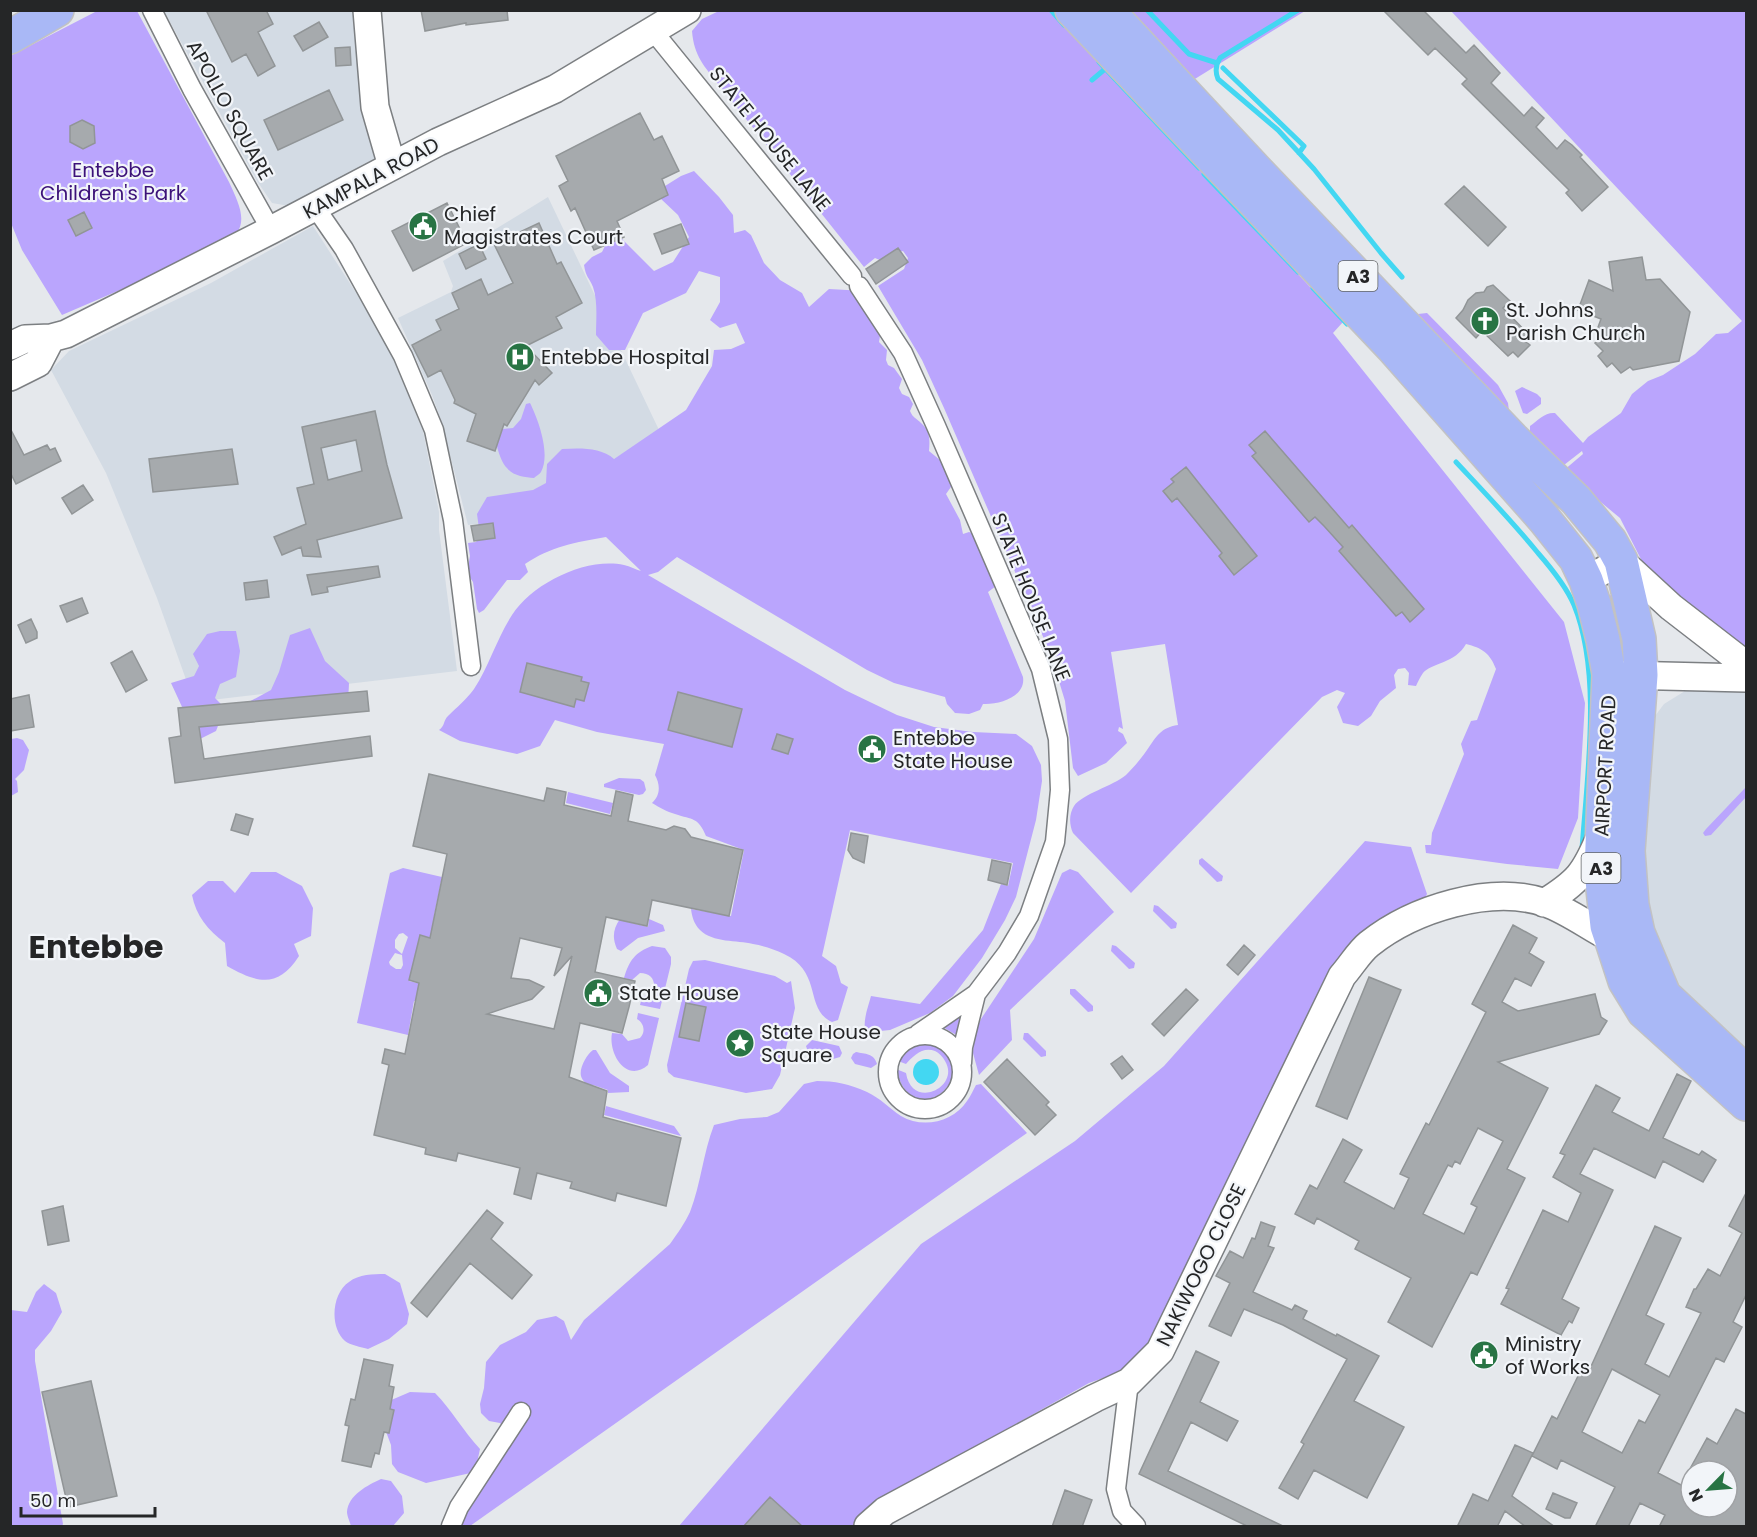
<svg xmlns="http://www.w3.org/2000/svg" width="1757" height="1537" viewBox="0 0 1757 1537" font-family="Poppins,sans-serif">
<rect width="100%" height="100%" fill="#e5e8ec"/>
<path fill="#d3dbe4" d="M164 11H357L378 149 375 160 295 207 272 203 257 181Z
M548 197 659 430 591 474 484 523 468 525 441 420 432 395 398 318 451 292 453 286 443 261Z
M313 226 369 313 393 358 423 431 439 512V530L457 671 194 702 157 598 106 473 51 370 69 351 211 283Z
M1709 685 1746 687V1062L1709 1033 1638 927 1651 728 1655 716 1664 704 1685 691Z"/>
<path fill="#baa5fd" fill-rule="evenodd" d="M97 11H137L229 182C241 208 252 229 222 246L62 315 22 250 11 223 10 56Z
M719 11H1050L1104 69 1097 75V77L1106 70 1343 322 1333 333 1564 622 1585 703 1578 818 1558 869 1507 864 1426 853 1425 845H1431L1432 833 1464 754 1461 744 1471 721 1477 720 1496 669C1490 653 1482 648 1466 644 1456 663 1431 663 1423 673 1420 677 1418 682 1416 686L1408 685 1409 673 1405 668 1398 669 1394 675 1396 688 1380 701 1371 716 1358 726 1343 723 1337 707 1345 693 1337 690 1322 697 1131 893 1073 833C1069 824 1069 814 1074 806 1082 794 1113 786 1126 775 1133 768 1141 759 1147 750 1157 736 1160 728 1178 725L1165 644 1111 652 1123 729 1119 727 1118 731 1123 734 1127 743 1106 763 1078 776 1073 768 1065 701 1051 655 944 408 922 360 878 286 904 269 908 258 903 251 894 253 882 261 875 258 864 267 719 85C704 66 694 56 692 31L702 19Z
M1122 11H1305L1190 82Z
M1451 11H1746V656L1646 569 1620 518 1563 471 1583 454 1582 451 1564 465 1530 434V426C1538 420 1545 412 1555 413L1583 443 1588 437 1621 413 1632 394 1648 381 1663 375 1695 354 1716 334 1728 333 1742 321Z
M694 171 719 197 733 215 734 233 745 230 751 235 764 263 780 280 802 293 809 307 829 289 865 291 882 324 879 342 887 350 886 360 888 365 894 368 902 379 899 388 902 394 909 397 913 404 910 411C913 418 916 418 921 423 930 431 930 439 929 451L952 470 953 484 946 494 960 520 963 534 969 532 979 536 996 586 988 592 1023 677C1026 697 999 705 983 704L980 710 969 714 955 713 947 704 945 697 894 683 867 670 677 557 658 572 648 575 845 690 897 715 934 727 973 732 1016 734 1032 746 1041 765 1042 781 1036 820 1016 897 1005 920 982 958 953 996 930 1013 890 1030 880 1031 877 1037 866 1034C862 1021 868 1008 871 996L920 1004 983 930 1001 884 1008 886 1013 863 850 830 822 956 836 966 841 983 848 987 838 1020 832 1022C804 1009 823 972 784 954 774 949 764 946 753 944 737 940 713 943 700 930 694 924 692 917 691 909L731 916 744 850 706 836C698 817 693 820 675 814 667 812 659 807 652 803 661 795 660 784 655 775L664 744 597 732 555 720 540 746 517 754 460 741 439 730C445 726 443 721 448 716 457 707 466 700 474 689 489 666 497 638 512 615 533 583 586 557 624 565 630 566 636 570 641 571L606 537C576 542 550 547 525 564L528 572 520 580H507L484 610 479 613 477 609 473 582 467 573 470 556 468 543 476 542 480 536 477 514 487 497 533 490 546 483 547 464 562 449C579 448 601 447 614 459L686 410 712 366 714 350 731 349 745 343 736 323 720 328 710 320 720 302V277L699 271 686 293 643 313 625 350H609L596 335C596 320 598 301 593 287 589 277 586 278 584 265L592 257 602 252 609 238 619 236 654 271 673 262 689 237 678 215 660 198 657 191 681 176Z
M1427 313 1498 385 1508 403 1509 411 1418 314Z
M1522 387 1537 394 1541 398V404L1527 414 1523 413 1515 391Z
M530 403C538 419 551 454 541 472 540 474 536 476 534 478 525 477 513 476 507 468 498 459 494 434 493 422L503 429 513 428 521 419 526 404Z
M1611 595 1614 597 1624 643 1622 646H1618L1608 597Z
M310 628 325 661 349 683 348 704H245L271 690 279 672 290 635Z
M220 631H236L240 651 236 677 220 684 215 698 225 708 216 731 200 739 189 722 171 683 194 676 199 666 193 654 207 634Z
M17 738 23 740 29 750 24 770 15 779 17 781 18 792 11 796V739Z
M619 778 640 779 644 782 646 790 643 794 639 795 604 787V784Z
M1746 787V797L1711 835 1705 836 1703 833 1706 829Z
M568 792 613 803 610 814 566 803Z
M1365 841 1411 847 1427 894 1425 898 1388 914 1363 932 1348 949 1309 1011 1155 1339 1123 1371 1089 1383 878 1501 852 1526H679L921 1244 1075 1141 1164 1066Z
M1202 858 1223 876 1222 881 1217 882 1199 864V860Z
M403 868 442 877 434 916 478 927 474 949 420 935 409 981 464 994 460 1010 414 1001 408 1035 357 1023 390 873ZM403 933 408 937 402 954 395 948V940L399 934ZM395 953 402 955 403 965 401 969H396L390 965 389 962Z
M1070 869 1078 872 1114 912 1010 1010 1012 1040 979 1075 973 1053 974 1035 981 1019 1034 939 1062 873Z
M251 872H276L302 886 313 908 311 936 294 944 299 956C278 989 257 983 227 966L225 943C208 930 196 916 192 895L208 881H223L235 893Z
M1154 905 1158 906 1177 923 1176 928 1171 929 1153 911Z
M628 917V922L648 927 649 919 663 925 665 931 638 938 621 951 617 949C612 938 613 929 620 919Z
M1112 945 1116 946 1135 963 1134 968 1129 969 1111 951Z
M652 946 665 948 671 957V964L660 1009 640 1005 642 997 650 994 654 988C655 979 650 973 640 973L632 980 624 978C629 961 635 952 652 946Z
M705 960 775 976 787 983 791 981 795 1008 780 1075 772 1089 746 1093 674 1077 668 1072 667 1065 689 969 693 961Z
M1070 989H1075L1093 1006V1011L1088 1012 1070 994Z
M967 1009 958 1036 941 1026Z
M638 1013 659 1018 648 1065C626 1084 608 1053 612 1033L622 1034 628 1041 640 1038C646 1032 644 1023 637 1019Z
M1024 1033H1028L1046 1051V1056L1041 1057 1023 1039Z
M812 1040 839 1046 842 1053 840 1057 833 1059 808 1052 806 1046Z
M928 1043C932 1044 939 1044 942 1046 982 1071 914 1140 896 1069L906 1073C912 1111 961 1087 945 1061 943 1057 939 1053 935 1051 923 1046 913 1056 906 1064L898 1061C905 1049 915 1045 928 1043Z
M593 1050H596L610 1073 629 1086V1092L608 1093V1090L593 1085 591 1088C588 1085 582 1081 581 1076 579 1068 587 1054 593 1050Z
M856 1052C865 1054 874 1053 877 1064L871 1068 855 1064 851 1058 853 1054Z
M817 1081C834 1081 850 1084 867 1092 880 1098 889 1108 901 1116 923 1129 953 1122 967 1101 971 1096 973 1090 976 1085L981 1084 1027 1133 470 1526H458L470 1501 511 1436 500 1423 489 1421 481 1413 480 1404 484 1388 486 1362 500 1345 526 1332 537 1320 556 1316 564 1321 571 1340 584 1320 670 1244C677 1234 685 1223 690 1212 701 1184 703 1153 714 1125L740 1119 767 1117 779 1112 804 1084Z
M606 1106 674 1126 681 1136 604 1115Z
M385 1274 400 1283 409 1314 407 1324 389 1339 368 1349C361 1347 350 1345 345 1341 329 1327 332 1293 349 1282 359 1274 373 1274 385 1274Z
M44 1284 56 1293 62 1312 51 1331 35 1350V1361L63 1524 62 1526H11V1310L27 1312 36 1292Z
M410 1392 435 1393C452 1410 463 1431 480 1449L475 1472 426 1483 398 1472 392 1464 391 1445 382 1421 389 1401Z
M381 1479 391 1481 402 1496 404 1513 393 1526H351C350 1522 347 1516 347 1512 348 1495 368 1485 381 1479Z"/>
<path fill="#43d7f2" d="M913 1072a13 13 0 1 1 26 0a13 13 0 1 1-26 0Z"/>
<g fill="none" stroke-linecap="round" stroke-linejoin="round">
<path stroke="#43d7f2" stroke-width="5" d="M1051 10 1064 25
M1147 10 1189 54 1217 63
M1298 10 1220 58C1215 66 1215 72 1218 79L1278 130 1314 169 1381 253 1402 277
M1099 62 1199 168
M1223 68 1304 146 1299 153
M1092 80 1105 69
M1204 174 1298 272
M1313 288 1347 324
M1456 462C1484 492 1512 521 1538 553 1552 569 1566 586 1574 605 1602 673 1587 776 1582 849"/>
</g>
<path fill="#a6aaad" stroke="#919597" stroke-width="1.5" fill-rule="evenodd" d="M206 10H266L273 24 258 32 275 66 258 76 246 54 232 62Z
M421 10H507L508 20 466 25V23L425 31Z
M1383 10H1423L1466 53 1474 45 1500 73 1491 83 1524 116 1532 107 1544 118 1536 127 1557 149 1565 140 1572 145 1582 155 1580 157 1608 187 1582 211 1566 193 1569 190 1462 84 1467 79 1435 48 1428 55Z
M319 22 328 37 303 51 294 36Z
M350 47 351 65 336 66 335 48Z
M329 90 343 120 278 150 264 120Z
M640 113 654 140 662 136 679 171 662 179 668 195 617 221 624 237 594 250 575 208 571 211 559 186 568 181 556 156Z
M82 120 94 126 95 143 83 149 70 142V126Z
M1464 186 1506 227 1488 246 1445 204Z
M447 203 467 243 413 271 392 231Z
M84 212 92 228 76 236 68 220Z
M539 223 557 264 561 262 582 303 556 317 562 328 526 346 552 373 539 385 535 380 507 426 504 424 495 451 467 441 476 414 454 403 455 400 441 370 428 377 412 345 441 330 436 320 459 309 452 293 481 279 488 295 513 283 494 244Z
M681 224 689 244 662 254 654 234Z
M479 244 486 259 466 269 459 254Z
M898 248 908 262 876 284 866 269Z
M1642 257 1646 280 1660 279 1690 312 1679 361 1633 370 1630 367 1621 373 1612 363 1607 367 1598 356 1603 351 1595 343 1603 336 1597 330 1601 319 1578 310 1589 280 1613 291 1609 262Z
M1493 285 1510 301 1503 308 1530 336 1525 341 1530 345 1518 357 1513 352 1508 356 1482 331 1476 338 1456 318 1463 310 1468 300 1476 293 1484 292 1487 287Z
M375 411 387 465 402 518 317 540 321 557 303 556 301 547 282 555 274 537 306 524 297 488 314 484 302 427ZM356 440 362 471 328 480 321 448Z
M10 428 24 455 47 445 50 450 55 448 61 461 16 484 10 472Z
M1265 431 1349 528 1352 525 1424 609 1410 622 1402 612 1396 616 1339 551 1343 547 1324 526 1315 517 1309 522 1252 456 1256 453 1249 445Z
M232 449 238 484 153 492 149 459Z
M1186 467 1257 556 1234 575 1219 556 1222 553 1177 498 1172 502 1163 491 1174 482 1171 479Z
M83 485 93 500 72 514 62 498Z
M493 523 495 538 474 541 471 526Z
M378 566 380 577 327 587 328 592 312 595 307 575Z
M267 580 269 597 246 600 244 583Z
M82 598 88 613 67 622 60 606Z
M31 619 37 632V638L26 643 18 625Z
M132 651 147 680 126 692 111 663Z
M527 663 582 677 581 681 589 683 584 701 576 699 574 707 520 692Z
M367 691 369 711 199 727 204 759 370 736 372 756 175 783 169 738 181 736 178 708Z
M678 692 742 709 732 747 668 730Z
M29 695 34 727 10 731V699Z
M777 734 793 739 788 754 772 749Z
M429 774 544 801 547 788 566 792 564 805 611 816 616 791 633 795 628 821 666 830 674 826 685 829 691 837 743 850 729 916 652 900 647 926 606 917 595 972 635 981 629 1007 622 1033 580 1023 569 1077 607 1091 603 1117 681 1138 666 1206 617 1193 615 1201 570 1188 572 1182 537 1173 531 1199 514 1194 520 1168 458 1153 456 1161 425 1154 426 1148 374 1135 389 1065 382 1063 385 1049 405 1054 419 983 409 980 420 935 430 938 447 854 413 846ZM520 938 562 948 554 976 572 956 554 1029 487 1014 532 999 544 987 529 980 511 978Z
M236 814 253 819 248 835 231 830Z
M851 833 868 836 864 863 853 858 848 850Z
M992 860 1011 864 1007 885 988 880Z
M1513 925 1537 938 1529 953 1544 962 1531 986 1515 978 1502 1002 1518 1011 1595 994 1601 1017 1607 1021 1599 1034 1498 1062 1548 1088 1507 1169 1525 1178 1477 1275 1471 1272 1432 1347 1388 1322 1411 1278 1355 1249 1359 1241 1317 1218 1314 1224 1295 1214 1310 1185 1317 1189 1343 1139 1362 1150 1344 1182 1394 1209 1409 1178 1400 1174 1426 1123 1429 1125 1486 1012 1472 1004ZM1478 1128 1503 1141 1471 1204 1477 1207 1464 1234 1423 1214 1448 1165 1452 1167 1455 1161 1460 1164Z
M1244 945 1255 955 1238 975 1227 965Z
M1369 977 1401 990 1347 1119 1316 1106Z
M1186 989 1198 1000 1164 1036 1152 1024Z
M686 1003 706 1007 699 1041 679 1037Z
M1122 1056 1133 1070 1122 1079 1111 1064Z
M1007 1059 1049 1102 1046 1105 1056 1115 1035 1135 984 1082Z
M1677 1074 1691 1081 1663 1138 1699 1155 1702 1151 1716 1160 1703 1182 1663 1161 1655 1178 1594 1148 1580 1174 1613 1190 1562 1299 1579 1308 1572 1323 1569 1321 1561 1335 1501 1304 1509 1289 1506 1288 1543 1210 1568 1222 1581 1193 1553 1177 1565 1155 1560 1153 1596 1085 1620 1098 1612 1112 1649 1131Z
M1746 1193V1295L1733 1322 1742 1327 1724 1362 1716 1358 1658 1473 1681 1485 1707 1438 1717 1444 1736 1409 1746 1414V1527H1659L1665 1515 1640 1503 1628 1527H1595L1615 1487 1561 1460 1557 1469 1532 1456 1552 1416 1557 1419 1581 1370 1588 1373 1655 1226 1681 1238 1646 1315 1664 1324 1645 1364 1669 1377 1701 1313 1686 1307 1694 1289H1696L1708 1269 1720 1276 1742 1233 1729 1226ZM1612 1369 1660 1395 1645 1423 1639 1420 1622 1453 1582 1432ZM1691 1471H1727V1507H1691Z
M63 1206 69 1241 48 1245 42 1211Z
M487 1210 503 1223 491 1239 532 1275 512 1299 470 1263 427 1317 411 1303Z
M1261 1222 1275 1227 1268 1246 1274 1248 1253 1292 1292 1310 1295 1305 1307 1311 1303 1319 1336 1336 1337 1334 1379 1356 1354 1401 1404 1427 1367 1498 1314 1470 1298 1499 1279 1488 1304 1444 1301 1442 1347 1359 1283 1325 1244 1309 1231 1336 1209 1326 1230 1283 1216 1276 1230 1251 1243 1258 1252 1238 1255 1239Z
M1196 1351 1219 1362 1200 1402 1238 1421 1227 1441 1191 1422 1168 1471 1285 1527H1249L1139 1474Z
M364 1359 393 1365 389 1386 394 1387 390 1409 394 1410 389 1433 384 1432 379 1454 375 1453 371 1467 342 1461 349 1426 345 1425 351 1399 355 1400Z
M91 1381 117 1496 68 1507 42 1392Z
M1515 1445 1533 1453 1512 1496 1555 1527H1526L1505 1511 1497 1527H1457L1473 1494 1488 1501Z
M1065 1490 1092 1500 1082 1527H1052Z
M1553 1493 1577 1503 1570 1518H1565L1546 1509Z
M770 1497 803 1527H743Z"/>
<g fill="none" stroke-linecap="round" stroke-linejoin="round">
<g stroke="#7c7f82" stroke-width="21">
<path id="street" d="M152 10 192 89 271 230
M653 31 852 276
M315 207 344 249 403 356 434 430 453 520 471 666
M859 286 903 353 936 426 1041 669 1058 739 1060 790 1055 842 1029 916 1007 953 976 994 963 1047 962 1063
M918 1034 976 994
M888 1072a37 37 0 1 1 74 0a37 37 0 1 1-74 0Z
M1129 1382 1116 1489 1122 1511 1136 1526
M451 1526 459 1507 521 1412"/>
</g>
<g stroke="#7c7f82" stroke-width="30">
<path id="secondary" d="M367 10 375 107 392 166
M10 346 25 339 51 338 66 334 271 230 438 142 555 89 687 10
M10 377 38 363 51 338
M1586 580 1621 561 1671 607 1746 665
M1622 675 1746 678
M1544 903C1578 882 1585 873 1600 837
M868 1526 885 1511 1095 1398 1129 1382 1160 1351 1342 976C1351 966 1359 952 1369 944 1413 909 1491 884 1546 903 1569 911 1589 927 1611 938"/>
</g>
<g stroke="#c2c2c3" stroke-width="36">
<path id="highway" d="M1072 10 1393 348 1544 519 1576 559 1586 580 1594 604 1603 640 1609 674 1601 871 1607 926 1611 938 1625 981 1644 1012 1746 1104
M1107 10 1257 171 1514 440 1576 500 1610 541 1621 561 1639 639 1641 675 1628 851 1632 905 1638 933 1664 995 1746 1072
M10 37 57 10"/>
</g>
<use href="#street" stroke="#fff" stroke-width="18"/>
<use href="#secondary" stroke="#fff" stroke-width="27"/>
<use href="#highway" stroke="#a9b8f6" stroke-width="33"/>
</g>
<defs>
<g id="civic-disc" transform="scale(1.5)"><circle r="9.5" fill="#287444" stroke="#f2f5f9"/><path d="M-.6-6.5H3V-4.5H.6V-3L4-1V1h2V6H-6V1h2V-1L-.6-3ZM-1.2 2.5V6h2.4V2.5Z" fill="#fff"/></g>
<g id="church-disc" transform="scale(1.5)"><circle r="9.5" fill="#287444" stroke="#f2f5f9"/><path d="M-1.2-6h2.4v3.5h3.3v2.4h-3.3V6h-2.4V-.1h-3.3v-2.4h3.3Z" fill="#fff"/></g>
<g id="hospital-disc" transform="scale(1.5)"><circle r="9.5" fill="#287444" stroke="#f2f5f9"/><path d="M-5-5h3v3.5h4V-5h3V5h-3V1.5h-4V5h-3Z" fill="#fff"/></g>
<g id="sight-disc" transform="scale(1.5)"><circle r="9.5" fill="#287444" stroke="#f2f5f9"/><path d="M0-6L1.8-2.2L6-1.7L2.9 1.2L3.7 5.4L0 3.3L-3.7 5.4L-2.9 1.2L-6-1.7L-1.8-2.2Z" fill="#fff"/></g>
</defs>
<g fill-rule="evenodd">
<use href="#civic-disc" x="423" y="226"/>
<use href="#church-disc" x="1485" y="321"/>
<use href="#hospital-disc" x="520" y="357"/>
<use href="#civic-disc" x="872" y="749"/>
<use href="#civic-disc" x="598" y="993"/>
<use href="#sight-disc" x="740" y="1043"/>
<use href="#civic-disc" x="1484" y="1355"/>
</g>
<g text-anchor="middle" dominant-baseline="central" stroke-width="4.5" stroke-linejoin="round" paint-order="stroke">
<g fill="#f2f5f9" stroke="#626466" stroke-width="1.5">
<rect x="1338.5" y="261" width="39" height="30" rx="4.5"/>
<rect x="1581.5" y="853" width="39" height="30" rx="4.5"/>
</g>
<g font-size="18" font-weight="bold" fill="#252627">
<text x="1358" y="276">A3</text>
<text x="1601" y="868">A3</text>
</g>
<g font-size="20" fill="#252627" stroke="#f2f5f9">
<text transform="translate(230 110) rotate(61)">APOLLO SQUARE</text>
<text transform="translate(770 139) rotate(51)">STATE HOUSE LANE</text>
<text transform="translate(371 178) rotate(-28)">KAMPALA ROAD</text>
<text transform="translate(1031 597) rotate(68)">STATE HOUSE LANE</text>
<text transform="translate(1605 766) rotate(-87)">AIRPORT ROAD</text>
<text transform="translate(1201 1265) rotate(-64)">NAKIWOGO CLOSE</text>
</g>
<g font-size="20" fill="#3c1279" stroke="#f2f5f9">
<text x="113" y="170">Entebbe<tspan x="113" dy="23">Children's Park</tspan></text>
</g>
<g font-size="20" fill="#252627" stroke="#f2f5f9" text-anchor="start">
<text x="444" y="214">Chief<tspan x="444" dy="23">Magistrates Court</tspan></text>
<text x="1506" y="310">St. Johns<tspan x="1506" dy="23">Parish Church</tspan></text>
<text x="541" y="357">Entebbe Hospital</text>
<text x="893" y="738">Entebbe<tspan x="893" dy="23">State House</tspan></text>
<text x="619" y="993">State House</text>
<text x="761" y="1032">State House<tspan x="761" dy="23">Square</tspan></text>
<text x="1505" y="1344">Ministry<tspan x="1505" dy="23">of Works</tspan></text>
</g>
<g font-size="32" font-weight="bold" fill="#252627" stroke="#f2f5f9">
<text x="96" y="946">Entebbe</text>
</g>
</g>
<rect width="1757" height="1537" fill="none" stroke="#252627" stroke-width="24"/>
<g transform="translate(1709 1489) rotate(245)"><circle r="28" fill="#f2f5f9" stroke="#a0a2a5" stroke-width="1.5"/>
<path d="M0-4.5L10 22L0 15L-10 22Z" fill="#287444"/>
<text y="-9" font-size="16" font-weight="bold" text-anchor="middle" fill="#252627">N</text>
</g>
<path d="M21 1507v9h134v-9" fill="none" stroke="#252627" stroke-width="3"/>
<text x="30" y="1507" font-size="18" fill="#252627" stroke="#f2f5f9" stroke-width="4.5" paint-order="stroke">50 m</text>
</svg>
